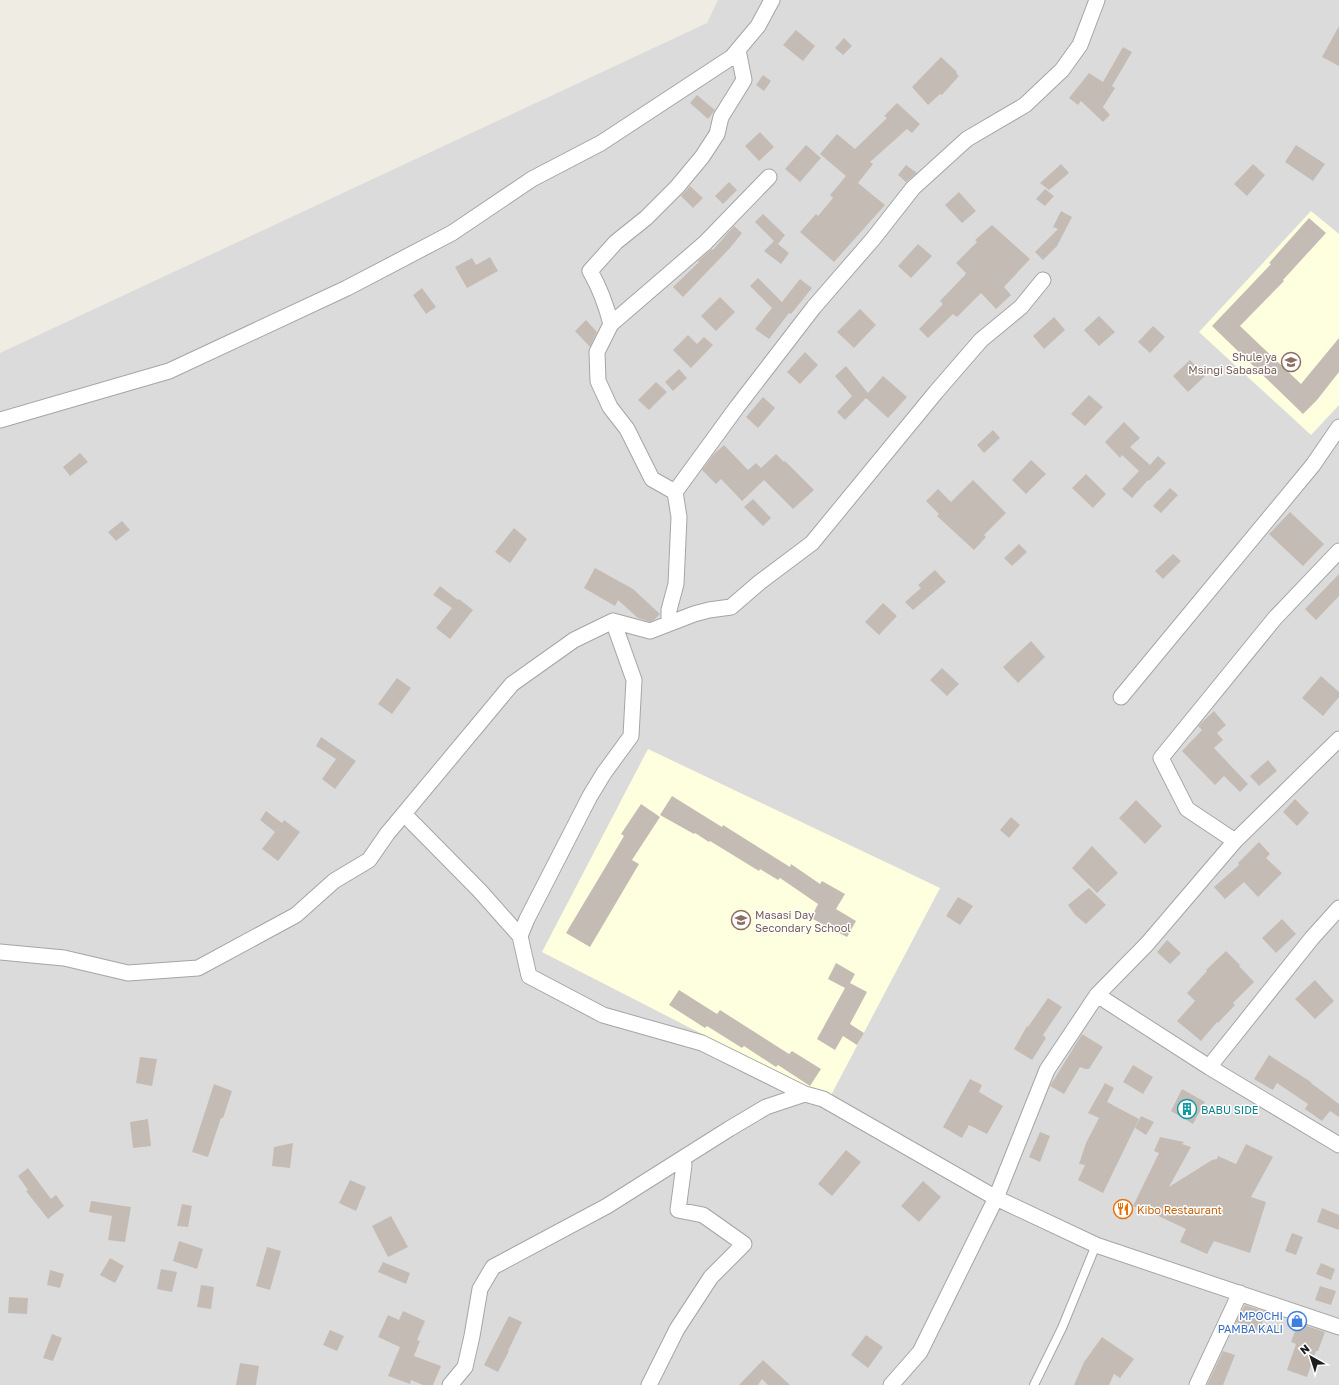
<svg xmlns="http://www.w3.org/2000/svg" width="1339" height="1385" viewBox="0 0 1339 1385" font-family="'Golos Text',sans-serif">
<rect width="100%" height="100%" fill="#efece4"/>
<path fill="#dcdbdb" d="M718 0H1339V1385H0V353L707 23Z"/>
<path fill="#feffde" d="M1311 211 1339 234V405L1311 435 1199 332Z
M648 749 940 888 829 1099 542 952Z"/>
<path fill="#c4bcb4" d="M1339 26V66L1322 57Z
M796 30 815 46 803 61 783 45Z
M844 38 852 46 843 55 835 48Z
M1123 47 1132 52 1112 86 1115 88 1103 107 1110 115 1103 122 1081 101 1078 105 1069 98 1089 73 1103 82Z
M941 57 957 72 956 73 959 76 942 95 940 94 928 105 912 87Z
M763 75 771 81 764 91 756 85Z
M697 95 715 110 708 119 690 103Z
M897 103 920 124 912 133 907 129 870 162 873 164 858 183 885 205 834 262 800 232 816 214 818 216 833 198 830 195 846 176 820 154 837 134 855 149 887 118 884 116Z
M760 132 774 147 759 161 745 146Z
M806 145 821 158 800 182 785 169Z
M1296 145 1325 164 1313 181 1285 162Z
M1061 164 1069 173 1049 190 1040 183Z
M1253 164 1265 175 1247 196 1234 184Z
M906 165 917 173 906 182 898 175Z
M729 182 737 190 723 204 715 196Z
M690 186 703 198 693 208 681 196Z
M1045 189 1054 196 1045 206 1036 199Z
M959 192 976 211 962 223 945 205Z
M1061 211 1072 217 1057 246 1043 260 1035 252 1058 229 1053 227Z
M763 214 785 235 778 244 789 253 781 264 764 251 774 241 755 222Z
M1309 218 1326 233 1283 280 1284 281 1240 326 1301 384 1339 338V372L1317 400 1303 414 1212 326 1271 264 1269 263Z
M992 225 1030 259 1004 287 1011 295 996 309 981 293 957 317 953 314 928 338 919 329 943 304 940 301 965 275 966 273 956 263 977 242 975 240Z
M734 226 742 233 730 248 683 297 673 287 699 262 698 261 712 249 713 250Z
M918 244 932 256 911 278 898 266Z
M490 257 498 271 467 288 455 267 472 258 476 265Z
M758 278 782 302 800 279 812 288 791 314 789 313 769 339 755 329 772 308 750 286Z
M422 288 436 307 426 314 413 295Z
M720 297 735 312 716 331 701 316Z
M860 309 876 325 854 348 837 332Z
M1099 316 1115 332 1099 346 1084 330Z
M1054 317 1065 330 1044 349 1033 336Z
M586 320 597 332 590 347 575 331Z
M1153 326 1165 337 1150 353 1138 342Z
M688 335 697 344 704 337 713 345 691 368 673 350Z
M805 352 818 365 800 384 787 372Z
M1190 360 1205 376 1188 392 1173 376Z
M846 366 868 393 883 376 907 397 888 418 866 398 845 420 837 412 852 396 835 376Z
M679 369 687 378 673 391 665 382Z
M656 382 667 392 649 410 638 400Z
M1089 395 1103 407 1085 426 1071 414Z
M763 397 775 408 758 428 746 417Z
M1124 422 1140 438 1130 447 1150 465 1158 456 1166 463 1149 481 1148 480 1132 498 1122 489 1139 471 1122 455 1120 458 1105 442Z
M993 430 1000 438 984 453 977 445Z
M724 445 748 470 756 463 761 468 776 454 784 462 785 461 814 490 793 509 764 480 742 501 721 479 716 484 702 470 714 454Z
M80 453 88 462 70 476 63 467Z
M1031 460 1046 474 1026 494 1012 480Z
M1086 474 1106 494 1093 508 1072 488Z
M973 480 1006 513 984 535 986 537 974 550 937 516 939 514 926 501 938 489 951 502Z
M1170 488 1178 495 1161 513 1153 506Z
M753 499 771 518 763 526 744 507Z
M1290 512 1324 544 1303 566 1269 534Z
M122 521 130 530 116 541 108 532Z
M514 528 527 539 510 563 495 552Z
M1019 544 1027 552 1012 566 1004 558Z
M1173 554 1181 561 1163 579 1155 571Z
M595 568 633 589 660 614 654 620 650 622 638 618 618 600 615 606 584 588Z
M935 570 946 582 913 610 905 602 921 588 918 585Z
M1339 574V596L1316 620 1305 609Z
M440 586 458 600 459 599 473 610 450 639 436 628 452 608 433 595Z
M883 603 897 616 879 635 865 622Z
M1031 641 1045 657 1018 683 1003 667Z
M942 668 959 684 947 696 930 680Z
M1321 676 1339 692V697L1323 716 1302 698Z
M397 678 411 688 392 714 378 704Z
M1214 711 1226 725 1217 733 1223 740 1214 748 1248 784 1240 792 1224 776 1215 785 1182 751 1202 730 1198 726Z
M321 737 356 761 335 789 322 779 336 759 316 746Z
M1268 760 1277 771 1259 786 1250 776Z
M672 796 722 827 723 825 790 867 791 864 820 884 822 881 845 894 836 909 856 921 847 937 811 918 818 904 780 878 778 880 760 869 759 871 710 841 709 842 695 833 694 834 660 815Z
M1295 799 1309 813 1297 826 1283 812Z
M1136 800 1162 826 1145 844 1119 818Z
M641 804 660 817 632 860 639 864 590 947 566 933 624 836 621 834Z
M266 811 282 823 284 820 300 832 278 861 262 849 275 832 260 820Z
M1011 817 1020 825 1009 838 1000 830Z
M1259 842 1270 854 1266 858 1282 873 1258 897 1244 882 1225 899 1214 887 1239 865 1238 863Z
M1092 846 1118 873 1097 893 1072 868Z
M1089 888 1106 905 1086 924 1075 915 1068 905Z
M958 897 973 906 960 925 946 916Z
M1282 919 1296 934 1276 953 1262 938Z
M1167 940 1181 953 1170 964 1157 952Z
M1226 951 1240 965 1239 966 1254 982 1233 1003 1235 1005 1218 1023 1217 1022 1201 1041 1177 1021 1195 1001 1187 993 1207 971 1206 970Z
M836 963 855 974 850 983 867 992 850 1024 864 1033 857 1045 843 1036 835 1050 817 1039 845 988 828 979Z
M1315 980 1334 1001 1315 1019 1295 999Z
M679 990 717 1014 720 1010 789 1054 792 1051 821 1069 810 1086 778 1065 776 1067 744 1046 742 1048 707 1026 705 1028 669 1005Z
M1048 998 1062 1007 1043 1035 1046 1038 1032 1060 1014 1049 1027 1026 1028 1027Z
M1082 1034 1103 1047 1089 1069H1085L1080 1067 1064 1094 1050 1086Z
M1269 1055 1311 1082V1083L1339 1104V1117L1330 1111 1322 1121 1305 1109 1308 1104 1277 1083 1273 1090 1254 1079Z
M140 1057 157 1059 152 1086 136 1083Z
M1133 1065 1153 1077 1143 1094 1123 1082Z
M970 1079 982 1085 979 1092 1003 1106 987 1134 969 1125 962 1138 943 1127Z
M1105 1083 1114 1088 1107 1102 1139 1119 1103 1193 1078 1180 1085 1165 1079 1164 1086 1143 1099 1118 1088 1113Z
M214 1084 232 1091 223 1118H221L208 1157 192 1152Z
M1182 1089 1205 1102 1193 1124 1171 1111Z
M1141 1116 1154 1122 1146 1135 1135 1128Z
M148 1119 151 1146 133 1148 130 1122Z
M1040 1132 1050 1136 1040 1162 1029 1157Z
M1160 1137 1184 1142 1182 1144 1191 1147 1169 1187 1212 1160 1217 1159 1218 1156 1236 1164 1246 1144 1273 1157 1251 1197 1266 1202 1250 1253 1214 1241 1207 1254 1180 1242 1186 1229 1148 1211 1147 1213 1133 1206 1159 1153 1154 1151Z
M293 1143 290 1168 272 1166 274 1147Z
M846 1150 861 1162 832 1196 818 1184Z
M28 1168 51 1199 56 1195 64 1206 48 1219 26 1191 28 1190 18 1176Z
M350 1180 366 1187 356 1211 339 1203Z
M923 1181 941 1197 919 1222 901 1206Z
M91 1201 131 1207 125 1242 108 1240 112 1216 89 1212Z
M182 1204 192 1206 188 1227 177 1226Z
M1322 1208 1339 1215V1230L1317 1222Z
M391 1216 408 1247 388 1257 372 1226Z
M1292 1233 1303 1237 1296 1255 1285 1251Z
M179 1241 203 1249 197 1269 173 1261Z
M267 1247 281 1251 270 1290 256 1286Z
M110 1258 124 1266 115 1283 100 1275Z
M383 1262 410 1273 406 1284 378 1272Z
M1321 1263 1335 1269 1331 1280 1316 1274Z
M161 1269 177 1272 172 1292 157 1289Z
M50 1270 64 1274 60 1288 47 1285Z
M201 1285 214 1287 211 1309 197 1307Z
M1320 1286 1336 1291 1331 1305 1315 1300Z
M9 1297 28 1298 27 1314 8 1313Z
M1245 1305 1266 1312 1259 1331 1236 1322Z
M403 1311 425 1321 417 1340 420 1341 414 1356 441 1366 433 1385H423L411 1380 410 1384 388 1376 400 1347 378 1337 388 1315 399 1320Z
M509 1316 522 1322 508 1351H509L498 1372 484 1365Z
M1298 1323 1325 1332 1318 1351H1316L1307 1377 1287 1370 1296 1344 1291 1342Z
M330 1330 344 1336 337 1351 323 1345Z
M52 1334 62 1338 53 1361 43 1358Z
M866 1335 883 1347 868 1368 851 1355Z
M1102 1337 1134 1359 1120 1378 1114 1374 1109 1385H1074L1084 1362Z
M1223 1351 1235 1355 1223 1385H1207Z
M763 1360 790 1385H768L762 1379 758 1385H739Z
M240 1363 259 1366 256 1385H236Z"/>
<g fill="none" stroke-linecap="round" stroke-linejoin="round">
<g stroke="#a5a5a5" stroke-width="10">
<path id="lane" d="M1034 1385 1062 1328 1096 1245"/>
</g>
<g stroke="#a5a5a5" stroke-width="17">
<path id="street" d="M611 324 705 243 769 177
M0 420 169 371 347 288 452 233 532 179 601 143 732 57 758 26 772 0
M675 492 737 407 814 307 873 239 913 188 967 139 1025 105 1062 70 1080 45 1097 0
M613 621 634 680 631 736 604 773 590 796 527 919 520 936 529 976 603 1015 702 1043 805 1094
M669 624V610L676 584 679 517 675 492 652 479 627 429 610 407 598 381 597 352 611 324C606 305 600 288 590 271L616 242 646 218 677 187 702 157 717 134 721 117 744 80 738 50
M1121 697 1313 465 1339 427
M404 814 480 891 520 936
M1235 841 1187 809 1161 758 1275 618 1339 551
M0 952 64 958 128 973 198 968 296 915 334 881 369 860 387 834 512 684 574 640 613 621 650 631 694 614 709 610 731 607 760 582 812 543 936 392 981 340 1021 307 1043 280
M1097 995 1209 1067 1339 1145
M1209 1067 1312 938 1339 908
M450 1385 465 1367 472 1336 480 1289 493 1267 607 1206 729 1129 766 1107 805 1094 823 1099 996 1198 1096 1245 1339 1327
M649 1385 677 1329 711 1277 744 1244 703 1215 678 1210 684 1165 682 1159
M891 1385 920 1352 996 1198 1047 1070 1097 995 1147 944 1235 841 1339 739
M1197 1385 1240 1293"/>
</g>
<use href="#lane" stroke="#fff" stroke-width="8"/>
<use href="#street" stroke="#fff" stroke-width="15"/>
</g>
<defs>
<g id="school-ring" transform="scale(1)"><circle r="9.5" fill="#fff" stroke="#8d6e63" stroke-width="1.5"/><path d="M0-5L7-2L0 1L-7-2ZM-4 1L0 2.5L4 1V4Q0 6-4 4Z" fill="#8d6e63"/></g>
<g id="building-ring" transform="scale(1)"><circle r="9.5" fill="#fff" stroke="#0f9aa8" stroke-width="1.5"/><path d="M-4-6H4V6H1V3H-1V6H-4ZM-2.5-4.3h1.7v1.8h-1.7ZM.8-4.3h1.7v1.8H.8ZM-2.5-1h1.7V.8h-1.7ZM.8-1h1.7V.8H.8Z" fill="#0f9aa8"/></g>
<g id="restaurant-ring" transform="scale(1)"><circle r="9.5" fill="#fff" stroke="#e8710a" stroke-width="1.5"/><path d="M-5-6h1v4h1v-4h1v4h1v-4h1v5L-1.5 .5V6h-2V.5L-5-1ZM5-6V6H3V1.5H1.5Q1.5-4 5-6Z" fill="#e8710a"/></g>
<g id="shop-ring" transform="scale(1)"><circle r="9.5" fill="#fff" stroke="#3f7fe0" stroke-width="1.5"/><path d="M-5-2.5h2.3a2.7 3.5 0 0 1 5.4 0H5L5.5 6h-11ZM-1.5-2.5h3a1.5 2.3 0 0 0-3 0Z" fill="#3f7fe0"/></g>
</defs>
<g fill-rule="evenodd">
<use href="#school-ring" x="1291" y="362"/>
<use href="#school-ring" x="741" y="920"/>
<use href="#building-ring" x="1187" y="1109"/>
<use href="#restaurant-ring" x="1123" y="1209"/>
<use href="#shop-ring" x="1297" y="1321"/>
</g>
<g text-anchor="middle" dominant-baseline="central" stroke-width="3" stroke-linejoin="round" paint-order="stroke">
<g font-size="11" fill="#785e54" stroke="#fff" text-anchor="end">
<text x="1277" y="356">Shule ya<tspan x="1277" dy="13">Msingi Sabasaba</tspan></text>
<text x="755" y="914" text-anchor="start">Masasi Day<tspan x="755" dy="13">Secondary School</tspan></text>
</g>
<g font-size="11" fill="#0d838f" stroke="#fff" text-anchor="start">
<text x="1201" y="1109">BABU SIDE</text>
</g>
<g font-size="11" fill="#c56008" stroke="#fff" text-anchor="start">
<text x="1137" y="1209">Kibo Restaurant</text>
</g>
<g font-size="11" fill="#366cbe" stroke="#fff" text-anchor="end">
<text x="1283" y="1315">MPOCHI<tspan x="1283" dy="13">PAMBA KALI</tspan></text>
</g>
</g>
<g transform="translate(1311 1357) rotate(321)" stroke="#ffffff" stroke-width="3" paint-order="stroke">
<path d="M0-3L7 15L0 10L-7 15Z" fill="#1e1e1e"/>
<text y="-6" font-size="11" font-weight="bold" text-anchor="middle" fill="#1e1e1e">N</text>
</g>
</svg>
